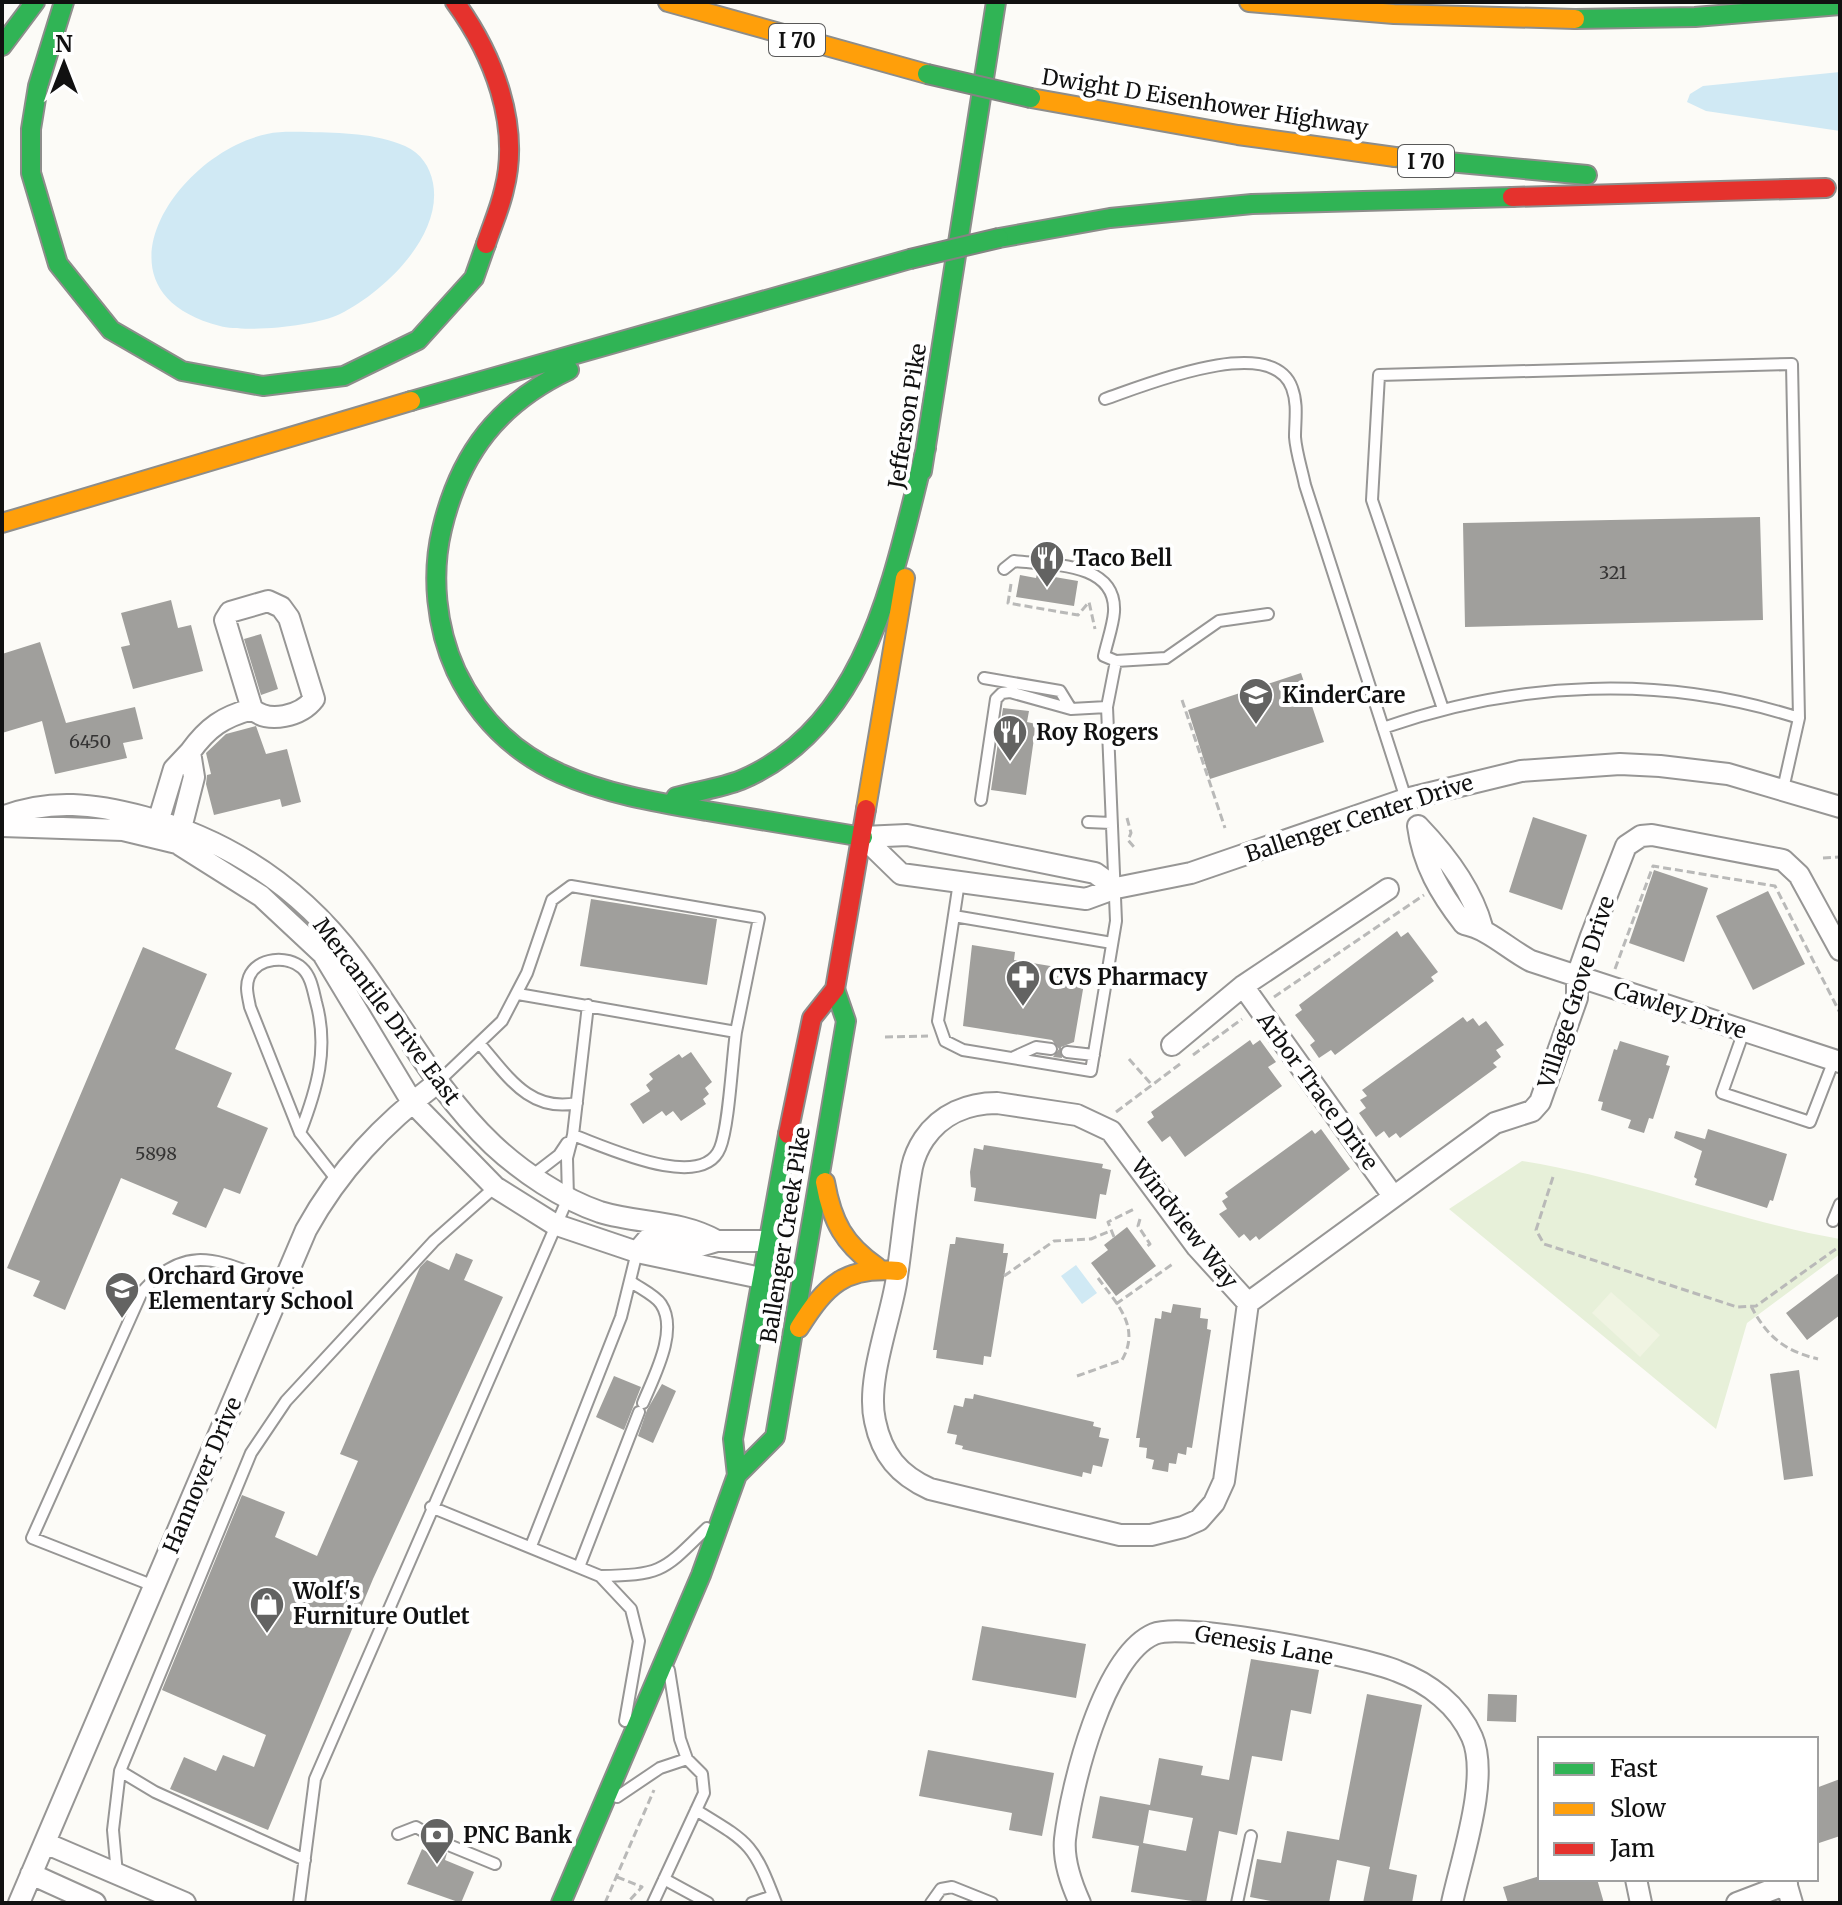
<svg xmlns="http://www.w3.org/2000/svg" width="1842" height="1905" viewBox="0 0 1842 1905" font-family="Merriweather,serif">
<rect width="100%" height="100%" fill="#fcfbf7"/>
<path fill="#e7f0d9" d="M1522 1161C1630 1178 1732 1220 1840 1239V1254L1747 1323 1716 1429 1449 1209Z"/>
<path fill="#f0f4e2" d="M1611 1292 1660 1335 1640 1357 1592 1313Z"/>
<path fill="#d0e9f4" d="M1840 72V131L1706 111 1687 102 1690 94 1703 86Z
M309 132C341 133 375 133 405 146 421 153 430 167 433 183 443 236 384 292 340 314 316 326 246 333 220 326 86 292 174 154 267 134 280 131 296 132 309 132Z
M1076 1265 1097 1293 1082 1304 1061 1276Z"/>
<path fill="#a09f9c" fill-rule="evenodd" d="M1760 517 1763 620 1465 627 1463 523Z
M1037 574 1078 581 1074 606 1016 597 1020 575 1036 578Z
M171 600 178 628 191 625 203 671 133 689 121 647 130 645 121 613Z
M261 634 278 689 261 695 244 639Z
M40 642 66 723 135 707 143 739 123 743 127 758 55 774 42 721 2 733V654Z
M1301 673 1324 742 1210 779 1188 710Z
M1003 708 1029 711 1027 722 1036 724 1026 795 991 790Z
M256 726 266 754 287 749 301 802 282 807 280 799 214 815 206 784 207 775 211 774 206 753 226 734Z
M1533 817 1587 835 1562 910 1509 892Z
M1654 870 1708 888 1684 962 1629 943Z
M1768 891 1805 964 1753 990 1716 916Z
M591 899 717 919 707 985 580 966Z
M1397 931 1401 937 1408 932 1438 972 1431 977 1434 981 1335 1055 1331 1050 1319 1058 1310 1045 1315 1041 1295 1015 1302 1010 1299 1005Z
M972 945 1015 952 1014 960 1086 972 1074 1042 1061 1047 1062 1058 1053 1057 1059 1049 1052 1040 963 1026Z
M143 947 207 974 175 1049 232 1073 217 1107 268 1128 240 1194 224 1188 206 1228 172 1214 178 1202 121 1178 65 1310 33 1296 40 1281 7 1268Z
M1463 1017 1467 1022 1473 1018 1479 1026 1486 1021 1504 1045 1496 1050 1501 1057 1493 1063 1497 1067 1400 1138 1396 1133 1389 1138 1384 1131 1376 1137 1359 1113 1366 1108 1360 1100 1367 1096 1362 1090Z
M1250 1040 1253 1045 1260 1040 1276 1062 1268 1067 1282 1086 1185 1157 1170 1136 1162 1142 1147 1122 1154 1117 1151 1112Z
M1620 1041 1669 1056 1666 1065 1670 1066 1653 1119 1649 1118 1644 1133 1628 1128 1631 1120 1601 1110 1603 1102 1598 1101 1614 1049 1617 1050Z
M691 1052 712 1082 705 1088 709 1094 703 1099 706 1104 681 1121 673 1111 666 1116 662 1111 643 1124 630 1104 650 1091 646 1085 653 1079 649 1074 679 1054 682 1058Z
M1321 1129 1350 1169 1259 1240 1256 1236 1250 1241 1244 1234 1239 1238 1219 1214 1227 1209 1222 1201 1228 1197 1225 1193 1312 1130 1315 1134Z
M1708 1129 1787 1154 1773 1201 1770 1200 1767 1208 1695 1185 1697 1179 1694 1177 1702 1151 1674 1138 1676 1131 1705 1139Z
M984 1145 1103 1164 1102 1168 1111 1170 1106 1195 1100 1194 1096 1219 974 1201 976 1188 971 1187 970 1172 974 1148 983 1150Z
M1127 1227 1156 1266 1116 1296 1091 1263 1108 1250 1104 1245Z
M956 1237 1004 1244 1003 1253H1008L991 1357 984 1356 983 1365 936 1358 937 1350H933L950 1244H955Z
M456 1253 473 1260 464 1280 503 1297 373 1579 268 1830 170 1789 184 1757 216 1771 223 1755 254 1767 266 1735 162 1690 242 1495 285 1512 275 1537 317 1556 358 1461 340 1454 420 1267 427 1260 449 1270Z
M1840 1272V1315L1807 1340 1786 1313Z
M1173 1304 1201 1308 1200 1318 1208 1319 1207 1329 1211 1330 1192 1448 1187 1447 1186 1455 1178 1453 1176 1464 1169 1463 1168 1472 1152 1469 1154 1460 1146 1458 1147 1448 1139 1447 1140 1438H1136L1155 1318 1161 1319 1162 1311 1171 1313Z
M1799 1370 1813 1476 1784 1480 1770 1374Z
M614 1376 641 1387 624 1430 596 1417Z
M662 1384 676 1391 653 1443 638 1436 647 1410Z
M974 1394 1094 1422 1093 1426 1101 1428 1099 1437 1109 1439 1102 1467 1093 1465 1091 1474 1083 1472 1082 1477 962 1449 963 1446 955 1444 957 1435 947 1433 954 1405 963 1407 965 1398 973 1399Z
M982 1626 1086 1644 1076 1698 972 1680Z
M1251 1659 1319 1670 1311 1714 1291 1710 1282 1761 1252 1756 1237 1835 1219 1831 1206 1903 1131 1892 1139 1846 1092 1838 1100 1796 1150 1805 1159 1758 1203 1766 1201 1775 1229 1780ZM1149 1810 1193 1818 1186 1851 1143 1843Z
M1367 1694 1422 1705 1389 1869 1417 1875 1412 1903H1363L1370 1867 1337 1860 1329 1903H1282L1250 1897 1257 1859 1281 1863 1287 1831 1339 1840Z
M1488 1694 1517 1695 1516 1722 1487 1721Z
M928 1750 1054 1773 1042 1836 1009 1830 1012 1813 919 1796Z
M1840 1779V1836L1816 1844V1788Z
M442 1836 449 1838 443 1844 447 1853 445 1860 474 1872 461 1903 407 1884 422 1849 429 1853 432 1845 441 1843Z
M1540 1876 1597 1879 1604 1903H1508L1503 1887Z"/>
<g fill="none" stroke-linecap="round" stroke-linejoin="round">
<g stroke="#979695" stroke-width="14">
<path id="lane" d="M1105 399C1143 386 1272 332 1292 388 1298 404 1295 420 1295 437 1296 452 1302 470 1305 485L1406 799
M1004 569 1014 561C1048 565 1117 561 1114 612 1113 626 1107 642 1104 656L1116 661 1166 658 1219 621 1268 614
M984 678 1060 691 1071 709
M1443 709 1372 500 1379 375 1792 364 1799 718 1783 789
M1383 728C1518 681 1663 674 1799 718
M981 800 996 699 1002 693 1010 692 1071 709 1107 707
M1088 822 1111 823
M959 882 938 1021 945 1041 963 1050 1091 1071 1116 921 1107 707 1116 661
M954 916 1112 943
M588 1005 573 1135C604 1146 702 1193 720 1148 729 1126 732 1060 736 1032
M1744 1031 1722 1093 1810 1122 1834 1060
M479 1043C507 1075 529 1113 577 1103
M1067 1052 1094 1055
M1014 1057 1036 1047 1051 1049
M437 1083 502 1021 527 973 552 900 571 886 759 918 736 1032 518 994
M300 1133C317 1089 329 1049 316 1002 313 990 311 976 302 968 288 955 257 957 249 977 245 987 248 996 250 1007L300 1133 336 1179
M533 1175 559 1155 567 1143
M1833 1221 1840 1204
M630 1281C639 1288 655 1295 661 1304 679 1331 653 1378 643 1403
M431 1507 600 1576 631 1609 639 1641 625 1721
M531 1546 621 1317 637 1252
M579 1567 639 1412
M600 1576C663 1575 663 1571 707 1528
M154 1586 32 1538 142 1292C191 1237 225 1266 283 1284
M120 1771 155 1792 305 1860
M617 1797 660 1768 687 1759 680 1739 669 1670
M696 1810C750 1843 753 1843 776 1903
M398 1834 416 1827 435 1838
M451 1846 495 1864
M117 1874 113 1830 120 1771 251 1453 286 1401 434 1241 495 1187
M664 1879 708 1903
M299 1903 315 1779 568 1198 567 1158 573 1135
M653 1903 704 1793 702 1774 687 1759
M752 1903 773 1896
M931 1903 941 1889 952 1887 992 1903
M1237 1903 1251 1836"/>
</g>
<g stroke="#979695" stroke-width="24">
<path id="street" d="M190 752C208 727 223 717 252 709L225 620 230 612 268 601 281 607 289 618 314 699C301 716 269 724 252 709
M2 817C51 798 95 804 144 817 231 841 301 888 355 960 401 1022 436 1091 493 1145 522 1172 562 1199 600 1212 639 1224 680 1220 717 1241
M2 826 123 830 177 843 261 896 323 954 412 1102 495 1187 554 1224 637 1252 761 1278
M155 832 174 769 190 752 194 777 178 840
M863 837 901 874 1086 899 1116 888 1191 873 1406 799 1521 771 1620 764 1660 766 1728 774 1840 807
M863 837 907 835 1095 873 1116 888
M1482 927C1472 890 1444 853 1418 826 1423 864 1440 893 1464 924 1489 929 1508 949 1531 961L1840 1062
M1243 986 1393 1196
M1172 1045 1243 986 1388 889
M997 1103 1077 1115 1111 1131 1197 1247 1248 1303 1224 1481 1214 1503 1199 1520 1183 1527 1151 1535H1120L930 1489C899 1475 882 1455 875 1421 866 1382 889 1324 896 1283 902 1245 905 1205 912 1167 914 1158 918 1148 924 1139 941 1114 968 1103 997 1103Z
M637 1252 648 1239 700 1246 717 1241H766
M1248 1303 1495 1123 1532 1111 1540 1102 1577 998V976L1591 936 1626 846 1641 836 1652 835 1783 860 1799 875 1840 950
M45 1843 185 1903
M31 1874 95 1903
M1636 1879 1641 1903
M1785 1879 1792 1903
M19 1903 306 1230C339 1170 383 1124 437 1083
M1080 1903C1071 1883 1063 1861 1065 1839 1071 1787 1103 1656 1154 1634 1183 1621 1364 1657 1397 1671 1429 1683 1458 1705 1472 1737 1490 1778 1461 1860 1452 1903
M1737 1903 1787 1884"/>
</g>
<g stroke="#8d8d8b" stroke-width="22">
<path id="fast" d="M64 2 38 86 31 129V173L58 264 111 330 182 371 263 386 344 376 418 340 474 278 486 244
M1575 19 1695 17 1840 5
M2 46 35 2
M1395 157 1587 175
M999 238 1110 218 1252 204 1512 197
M569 370C499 403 460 453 442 529 431 575 436 627 456 671 507 777 602 793 707 811 759 820 811 828 863 837
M411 401 910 259
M922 471 996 2
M676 797C697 791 721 788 741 780 871 725 894 569 926 448
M737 1475 775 1437 846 1021 835 989
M561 1903 701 1575 737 1475 733 1439 788 1134"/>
</g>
<g stroke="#8d8d8b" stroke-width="22">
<path id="slow" d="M668 2 927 74
M1249 2 1394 14 1575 19
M1031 98 1238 135 1395 157
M2 523 411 401
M866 809 905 578
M825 1182C832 1222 844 1244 877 1267
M799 1328C826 1285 845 1266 898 1271"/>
</g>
<g stroke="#8d8d8b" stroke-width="22">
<path id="jam" d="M455 2C493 54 521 125 504 190 500 208 492 226 486 244
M1512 197 1826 188
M788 1134 812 1018 835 989 866 809"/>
</g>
<path stroke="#b9b9b8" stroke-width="3" stroke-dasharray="8 4" stroke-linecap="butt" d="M1011 584 1008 603 1078 615 1089 602 1095 629
M1182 700 1225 828
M1127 818 1131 833 1128 840 1134 847
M1823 858 1840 857
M1615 969 1653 866 1775 886 1840 1013
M1274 997 1424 895
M885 1037 928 1036
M1193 1055 1242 1019
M1129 1059 1152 1085
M1116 1112 1180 1064
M1553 1177 1536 1230 1544 1244 1737 1307 1756 1306 1840 1246
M1140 1219 1138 1226 1150 1244 1146 1247
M1114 1237 1108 1222 1134 1209
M1004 1276 1054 1241 1091 1239 1110 1231
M1116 1304 1174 1263
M1751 1306C1767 1337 1785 1351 1818 1359
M1077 1376 1122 1360C1141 1327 1117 1304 1098 1278
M617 1877 642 1887 627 1903
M605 1903 654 1790"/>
<use href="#lane" stroke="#fffefe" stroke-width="10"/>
<use href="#street" stroke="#fffefe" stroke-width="20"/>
<use href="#fast" stroke="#30b455" stroke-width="18"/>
<use href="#slow" stroke="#ff9f0a" stroke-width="18"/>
<use href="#jam" stroke="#e5322d" stroke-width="18"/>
<g stroke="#848482" stroke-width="22" stroke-linecap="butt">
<path id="fast-bridge" d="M927 74 1031 98
M910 259 999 238"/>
</g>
<use href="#fast-bridge" stroke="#30b455" stroke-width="18"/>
</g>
<defs>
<g id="restaurant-pin" transform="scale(1.8)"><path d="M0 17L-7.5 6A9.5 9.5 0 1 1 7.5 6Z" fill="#636362" stroke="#fff"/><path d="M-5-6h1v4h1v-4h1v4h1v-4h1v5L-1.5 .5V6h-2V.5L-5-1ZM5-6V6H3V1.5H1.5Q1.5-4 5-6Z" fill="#fff"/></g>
<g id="school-pin" transform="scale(1.8)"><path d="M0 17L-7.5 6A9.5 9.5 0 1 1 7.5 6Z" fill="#636362" stroke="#fff"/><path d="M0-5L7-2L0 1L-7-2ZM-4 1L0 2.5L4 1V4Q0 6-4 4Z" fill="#fff"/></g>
<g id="pharmacy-pin" transform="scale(1.8)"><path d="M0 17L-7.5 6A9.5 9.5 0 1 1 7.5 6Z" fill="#636362" stroke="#fff"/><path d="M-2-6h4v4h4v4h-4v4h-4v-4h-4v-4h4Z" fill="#fff"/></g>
<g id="shop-pin" transform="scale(1.8)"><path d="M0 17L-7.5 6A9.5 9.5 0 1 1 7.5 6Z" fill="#636362" stroke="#fff"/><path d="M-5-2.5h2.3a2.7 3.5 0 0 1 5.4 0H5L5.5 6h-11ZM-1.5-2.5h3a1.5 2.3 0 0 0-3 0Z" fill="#fff"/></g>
<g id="bank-pin" transform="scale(1.8)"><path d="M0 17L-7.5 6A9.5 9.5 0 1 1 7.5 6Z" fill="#636362" stroke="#fff"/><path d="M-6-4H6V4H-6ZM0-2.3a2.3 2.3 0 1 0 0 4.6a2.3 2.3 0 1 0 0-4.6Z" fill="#fff"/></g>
</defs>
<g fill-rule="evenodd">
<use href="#restaurant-pin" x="1047" y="558"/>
<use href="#school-pin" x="1256" y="695"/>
<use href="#restaurant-pin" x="1010" y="732"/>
<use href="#pharmacy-pin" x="1023" y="977"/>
<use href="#school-pin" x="122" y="1289"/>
<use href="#shop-pin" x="267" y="1604"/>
<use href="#bank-pin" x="437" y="1835"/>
</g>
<g text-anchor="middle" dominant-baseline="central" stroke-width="8" stroke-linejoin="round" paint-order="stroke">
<g font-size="18" fill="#353434">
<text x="1613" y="572">321</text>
<text x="90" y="741">6450</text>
<text x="156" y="1153">5898</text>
</g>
<g fill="#fff" stroke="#585858" stroke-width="2">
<rect x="769" y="24" width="56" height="32" rx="6"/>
<rect x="1398" y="145" width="56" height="32" rx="6"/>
</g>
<g font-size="20" font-weight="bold" fill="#111">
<text x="797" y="40">I 70</text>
<text x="1426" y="161">I 70</text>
</g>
<g font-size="22" fill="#111" stroke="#fff">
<text transform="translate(1205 102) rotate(9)">Dwight D Eisenhower Highway</text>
<text transform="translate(907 416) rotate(-81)">Jefferson Pike</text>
<text transform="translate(1359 818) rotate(-18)">Ballenger Center Drive</text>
<text transform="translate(1576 992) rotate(-72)">Village Grove Drive</text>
<text transform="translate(1680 1010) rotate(18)">Cawley Drive</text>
<text transform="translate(387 1011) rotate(53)">Mercantile Drive East</text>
<text transform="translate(1318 1091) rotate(54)">Arbor Trace Drive</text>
<text transform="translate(1185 1223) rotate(52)">Windview Way</text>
<text transform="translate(785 1235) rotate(-81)">Ballenger Creek Pike</text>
<text transform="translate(202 1475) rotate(-67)">Hannover Drive</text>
<text transform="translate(1264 1645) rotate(10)">Genesis Lane</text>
</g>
<g font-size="22" font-weight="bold" fill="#111" stroke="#fff" text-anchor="start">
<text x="1073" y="558">Taco Bell</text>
<text x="1282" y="695">KinderCare</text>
<text x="1036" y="732">Roy Rogers</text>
<text x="1049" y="977">CVS Pharmacy</text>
<text x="148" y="1276">Orchard Grove<tspan x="148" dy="25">Elementary School</tspan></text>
<text x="293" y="1591">Wolf's<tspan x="293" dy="25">Furniture Outlet</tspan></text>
<text x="463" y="1835">PNC Bank</text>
</g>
</g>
<rect width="1842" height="1905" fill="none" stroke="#111111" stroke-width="8"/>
<rect x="1538" y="1737" width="280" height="144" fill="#ffffff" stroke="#a0a0a0" stroke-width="2"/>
<rect x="1554" y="1763" width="40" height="12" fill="#30b455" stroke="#a0a0a0" stroke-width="2"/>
<text x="1610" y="1777" font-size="24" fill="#111111">Fast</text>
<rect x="1554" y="1803" width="40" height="12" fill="#ff9f0a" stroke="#a0a0a0" stroke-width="2"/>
<text x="1610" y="1817" font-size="24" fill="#111111">Slow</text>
<rect x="1554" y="1843" width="40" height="12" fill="#e5322d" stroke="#a0a0a0" stroke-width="2"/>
<text x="1610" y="1857" font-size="24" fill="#111111">Jam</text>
<g transform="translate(64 64)" stroke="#ffffff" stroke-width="6" paint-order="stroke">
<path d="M0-6L14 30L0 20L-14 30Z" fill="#111111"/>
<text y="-12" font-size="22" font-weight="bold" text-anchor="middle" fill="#111111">N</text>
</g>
</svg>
